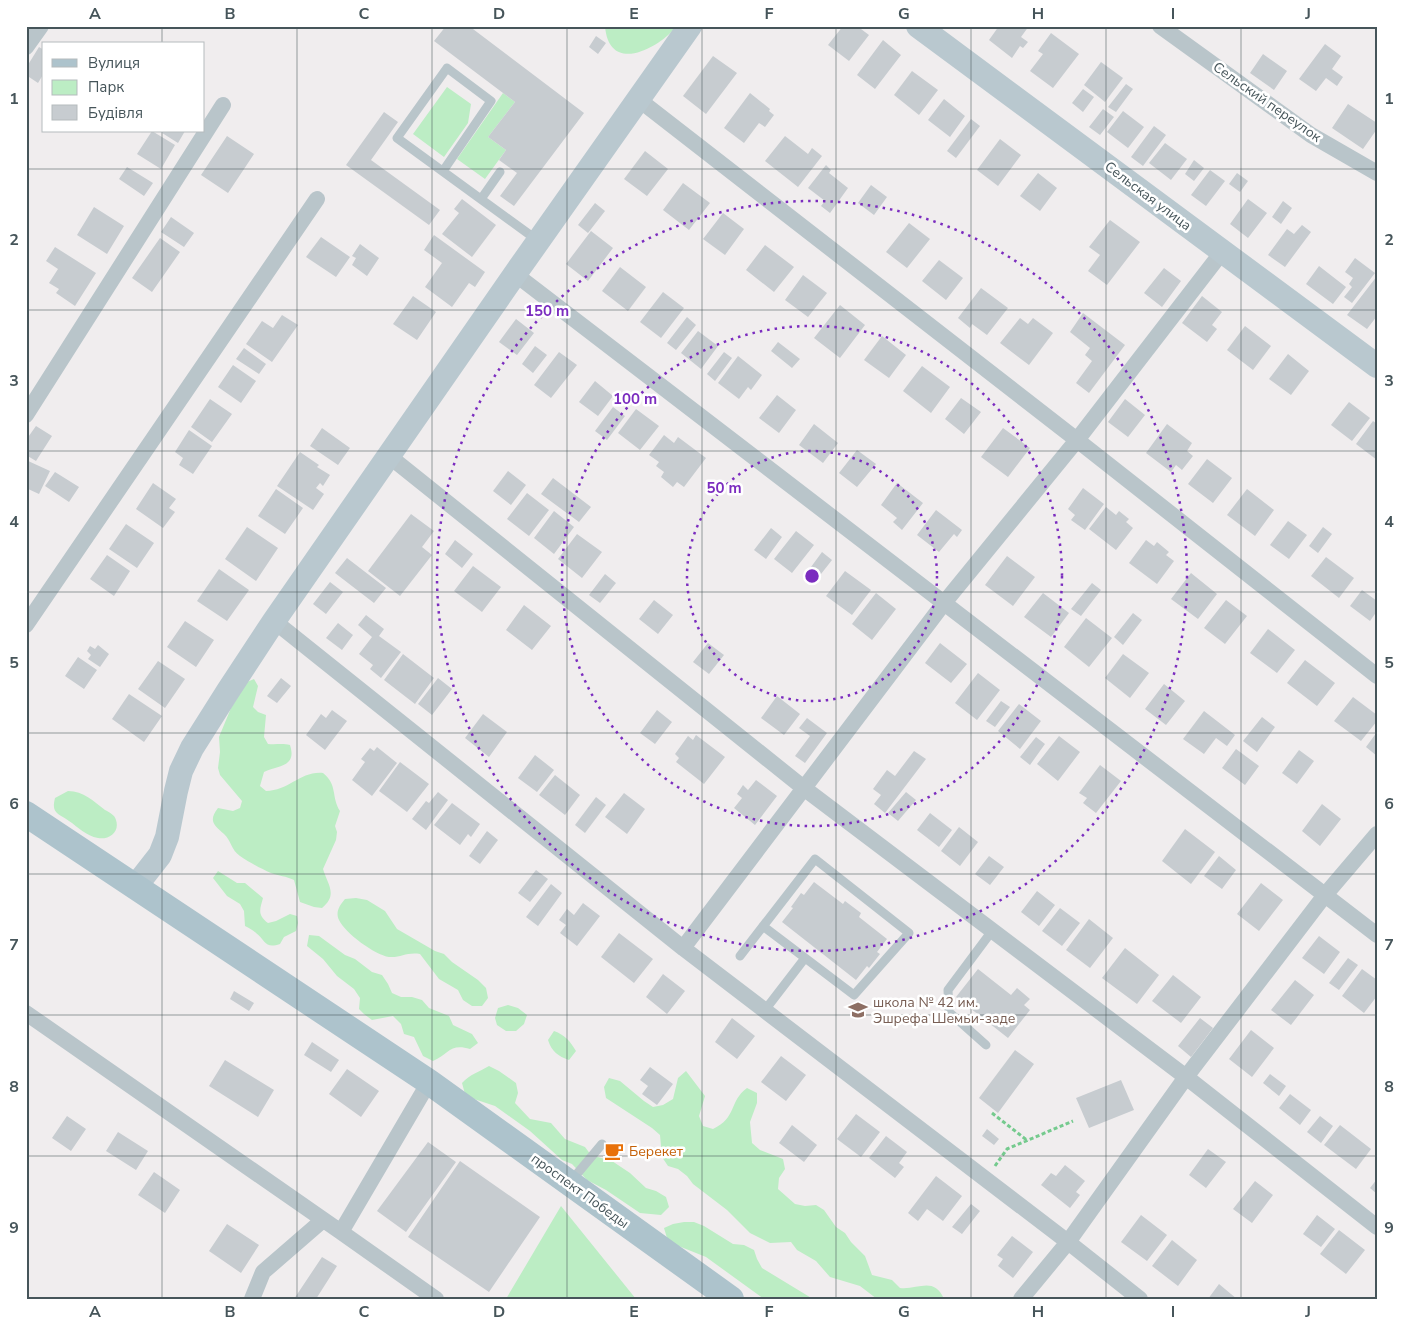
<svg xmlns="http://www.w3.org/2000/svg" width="1403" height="1325" viewBox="0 0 1403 1325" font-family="'Nunito Sans',sans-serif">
<rect width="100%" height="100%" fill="#f0edee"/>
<path fill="#bcedc4" d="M605 26H643L644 29H651L654 26H677C658 49 609 75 605 26Z
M447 87 471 104 468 123 444 157 413 134Z
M503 93 515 102 488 137 506 150 485 179 457 159Z
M254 679 258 686 253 707 258 712 266 715 264 737 268 744C276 745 282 743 290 745 297 767 279 765 264 772L260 786 266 791C289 791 300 771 323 773 338 785 331 797 340 811L335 826 337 832 336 840 323 869C328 885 338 895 322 908L314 907 300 902 294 880C286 876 279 876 271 873 261 869 249 862 240 856 231 850 231 840 224 834 214 825 208 821 218 808L233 811 240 808 242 801 220 775 218 768 220 752 219 737 231 708 247 682Z
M68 791C84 791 93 801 105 810 109 812 115 815 116 820 120 832 109 840 98 838 86 836 78 827 69 821 58 813 51 814 55 798Z
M218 871 237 883H245L263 898C260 909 257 915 268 923L276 921 290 914 297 916 298 923 296 931 284 937 280 944C265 949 266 941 256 933 253 930 249 928 245 926L244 911 240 904 227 896 213 878Z
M356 898 367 900 385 911 397 929 435 951 444 954 452 962 478 980 486 988 488 998 482 1006H472L463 1000 458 990 439 979 420 954C406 952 401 958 389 957 375 955 345 933 339 920 335 912 340 905 345 899Z
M309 935 319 936 345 955 355 959 372 972 382 975 388 984 392 993 401 997H412L422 1000 429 1008 449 1016 453 1025 472 1034 478 1043 470 1049C450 1043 449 1054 433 1061L423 1056 414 1037 404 1034 401 1024 393 1016 372 1020 364 1014 359 1009 360 998 354 989 337 976 323 959 307 946Z
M508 1005 518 1008 527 1015 524 1024 516 1031H506L497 1025 495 1018 498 1008Z
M554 1031C565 1035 570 1041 576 1051L569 1060C558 1056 552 1052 548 1040Z
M489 1066 499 1071 516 1083 518 1093 515 1103 530 1119 551 1123 565 1139 585 1147 591 1155 612 1161 630 1173 646 1188 656 1191 666 1197 669 1207 661 1215 640 1213 606 1190 587 1180 572 1164 562 1160 530 1131 495 1106 474 1099 465 1094 462 1083C470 1074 479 1072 489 1066Z
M686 1071 705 1096 699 1116 703 1126 713 1129C737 1118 729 1101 747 1088L757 1093V1103L750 1122 752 1143 760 1150 783 1159 785 1169 779 1178 778 1189 795 1204 805 1206 816 1205 824 1210 836 1227 845 1233 851 1242 865 1256 872 1275 892 1280 900 1288C918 1290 934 1276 944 1299H877L860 1286 830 1277 816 1261 797 1250 791 1242 770 1243 750 1233 727 1210 693 1184 687 1176 678 1169 668 1166 662 1157 660 1135 652 1128 606 1098 604 1087 609 1078 620 1081 644 1101 653 1107 663 1105 673 1099 678 1078Z
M561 1206 636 1299H506Z
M684 1222H694L704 1226 733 1244 744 1245 754 1250 757 1259 762 1268 813 1299H764L706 1257 676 1245 667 1238 664 1228 673 1224Z"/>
<path fill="#c7ccd0" d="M446 26H469L584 113 514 206 500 196 517 173 499 160 506 150 488 137 515 102 434 41Z
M843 26H857L869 35 849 61 828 45Z
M999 26H1029L1021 37 1028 42 1023 48 1020 46 1012 58 989 40Z
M1051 33 1079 54 1053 88 1030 71 1043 54 1038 51Z
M596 36 606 43 598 54 589 47Z
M883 40 901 55 875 89 857 75Z
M1325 44 1341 56 1332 69 1343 77 1337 86 1326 78 1316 91 1299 79Z
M39 47 44 50V73L38 83 26 75V68Z
M1263 54 1287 71 1274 90 1250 73Z
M713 56 737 73 706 114 683 96Z
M1101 62 1123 78 1105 102 1084 85Z
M912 71 938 90 919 115 894 95Z
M1126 84 1133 89 1116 112 1108 107Z
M1083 89 1094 97 1083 112 1072 103Z
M750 93 770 109 769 111 774 115 765 127 759 123 744 143 724 128Z
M944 99 965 116 950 137 928 120Z
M1348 104 1377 123V129L1363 149 1332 128Z
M1103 109 1114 117 1100 135 1089 127Z
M1123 111 1144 127 1128 148 1107 132Z
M384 112 398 122 371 160 440 210 429 225 346 165Z
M971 119 980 126 956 158 947 151Z
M1154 126 1166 135 1143 166 1131 157Z
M152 131 175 145 161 169 137 154Z
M159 131H185L178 143Z
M227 136 254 154 228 193 201 175Z
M785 136 808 154 812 148 822 156 798 187 765 161Z
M1000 139 1021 155 998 186 977 170Z
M1165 143 1187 159 1171 180 1149 163Z
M645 151 668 169 647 196 624 179Z
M1194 160 1204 168 1194 181 1185 174Z
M826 165 831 170 829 173 848 188 830 213 821 206 825 201 808 188Z
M127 167 153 183 144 196 119 179Z
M1210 170 1225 181 1206 206 1191 195Z
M1038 173 1057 188 1040 211 1020 196Z
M1237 173 1248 181 1240 192 1229 184Z
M683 183 710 203 689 230 663 210Z
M871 185 887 197 874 215 858 203Z
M462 199 496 225 472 257 442 234 459 213 454 209Z
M1248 199 1267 213 1248 238 1230 224Z
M1283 201 1292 208 1281 224 1272 217Z
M595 203 605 211 588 233 578 225Z
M94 207 124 226 107 254 77 235Z
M723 213 744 229 725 255 703 239Z
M171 217 194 233 184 247 161 232Z
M1110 220 1140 242 1107 285 1088 271 1100 255 1089 247Z
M909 223 930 239 907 268 886 252Z
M1302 225 1311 232 1285 267 1268 255 1287 229 1294 234Z
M591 231 613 248 588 281 566 264Z
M434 235 485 272 475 287 469 283 452 307 425 287 442 263 424 250Z
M321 237 350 257 336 277 306 257Z
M160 238 180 252 152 292 132 278Z
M360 244 379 258 367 276 352 265 356 258 352 256Z
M765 245 794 267 774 292 746 270Z
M55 247 96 273 75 306 56 293 59 289 49 283 58 269 46 261Z
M1355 258 1375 273 1352 303 1344 297 1352 287 1349 284 1353 278 1345 272Z
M939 260 963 278 946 300 922 281Z
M1319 266 1346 287 1333 304 1306 284Z
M620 267 646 287 628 311 602 291Z
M1164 268 1181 281 1162 307 1144 293Z
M803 275 827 293 808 317 785 300Z
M1377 276V316L1367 329 1347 315Z
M981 288 1008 308 987 335 972 324 970 328 958 318Z
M663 292 684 308 661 338 640 322Z
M413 296 436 312 417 340 393 324Z
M1202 296 1222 312 1212 325 1217 329 1207 342 1182 323Z
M840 305 865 325 840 358 814 338Z
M1083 313 1125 345 1089 393 1076 383 1092 361 1085 355 1090 348 1070 332Z
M282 315 298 325 272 362 246 344 262 321 273 328Z
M687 317 696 325 676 350 667 343Z
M1020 318 1028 324 1033 318 1053 333 1029 365 1000 343Z
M516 319 534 333 517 355 499 342Z
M1245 326 1271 346 1253 370 1227 350Z
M698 331 718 346 701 369 681 353Z
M882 336 906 355 889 378 864 360Z
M778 342 800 359 792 368 771 351Z
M535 346 547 355 533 373 522 364Z
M244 348 266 364 259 374 236 359Z
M559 352 577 365 551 398 534 385Z
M724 352 732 358 715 381 707 374Z
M1288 354 1309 371 1291 395 1269 379Z
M738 356 762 375 751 390 748 387 739 399 718 383Z
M233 365 256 381 241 403 218 387Z
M922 366 950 387 931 413 903 391Z
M595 381 613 396 598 416 579 402Z
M777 395 796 410 779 433 759 418Z
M961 398 981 412 964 434 945 419Z
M210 399 232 414 212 442 191 427Z
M1125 399 1145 415 1128 437 1108 422Z
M1349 402 1370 418 1352 441 1331 425Z
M613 407 625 416 607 440 595 431Z
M636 409 659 426 640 450 618 433Z
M1373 421 1377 424V460L1356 444Z
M814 424 838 443 823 463 799 445Z
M1167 424 1192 443 1187 451 1193 456 1182 470 1176 465 1171 472 1146 453Z
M36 426 52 436 36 461 26 455V440Z
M322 428 350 448 338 465 310 446Z
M1003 428 1030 448 1008 477 981 457Z
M189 430 212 446 193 474 179 465 183 458 175 452Z
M664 435 674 443 678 437 706 458 684 487 677 482 673 487 661 477 664 472 656 466 659 462 649 455Z
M857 450 876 464 857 487 839 473Z
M300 452 319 465 317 467 330 475 323 486 320 483 316 488 324 494 313 510 277 486Z
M1207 459 1232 478 1213 503 1188 484Z
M26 460 50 471 39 494 26 488Z
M508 471 526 485 511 505 493 491Z
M55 472 79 487 69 502 45 486Z
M553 478 591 507 579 522 541 494Z
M153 483 176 499 169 508 175 512 163 528 136 509Z
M897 483 923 503 902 530 893 522 897 518 881 505Z
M1083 488 1104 504 1085 530 1071 520 1075 515 1068 509Z
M276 489 303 508 285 534 258 516Z
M1247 489 1274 510 1255 536 1227 515Z
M527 493 549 510 529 536 507 519Z
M1106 507 1116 515 1119 511 1129 519 1126 522 1133 528 1116 550 1089 529Z
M936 510 962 530 957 537 954 534 939 552 917 535Z
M554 511 574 527 554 554 534 538Z
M411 514 434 531 422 547 432 555 400 596 368 571Z
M1288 521 1307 535 1289 559 1270 545Z
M126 524 154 543 137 568 109 549Z
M247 527 278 548 256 581 225 559Z
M1323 527 1332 534 1318 553 1309 546Z
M771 528 782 537 766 559 754 550Z
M796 531 814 545 792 573 774 559Z
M577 534 602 552 582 578 558 559Z
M455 540 473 554 462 568 445 554Z
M1146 540 1154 546 1157 542 1169 552 1166 555 1174 561 1157 584 1129 563Z
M822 552 832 560 821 574 811 567Z
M107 555 130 571 114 596 90 579Z
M1007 556 1035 577 1013 606 985 585Z
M1326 557 1354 578 1339 598 1311 576Z
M347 558 386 588 374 603 335 573Z
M473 566 501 587 482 612 454 591Z
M219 569 249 590 227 621 197 601Z
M845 571 871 590 852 615 826 596Z
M1191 573 1217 594 1198 619 1171 599Z
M605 574 616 583 600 603 589 595Z
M330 582 343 592 326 614 313 604Z
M1092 583 1101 590 1081 616 1071 609Z
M1362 590 1377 601V611L1370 621 1350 606Z
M876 593 896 609 872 640 852 624Z
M1043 593 1069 613 1051 637 1024 617Z
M654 600 673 615 658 634 639 619Z
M1226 600 1247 616 1225 644 1204 628Z
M524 605 551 626 532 650 506 630Z
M1133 613 1142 620 1123 645 1114 637Z
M366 615 384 629 379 636 401 652 381 678 370 669 373 665 359 654 372 637 358 625Z
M1086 618 1112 638 1089 667 1064 647Z
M185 621 214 640 196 667 167 647Z
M338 623 353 635 342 650 326 638Z
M1268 629 1295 650 1277 673 1250 653Z
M708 643 724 655 709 674 693 662Z
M940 643 967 664 951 683 925 663Z
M98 645 109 654 100 667 88 659 91 655 87 651 90 646 95 649Z
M403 654 434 678 415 704 384 680Z
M1123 654 1149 673 1130 698 1105 678Z
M78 657 97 670 84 689 65 676Z
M1305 660 1335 683 1317 706 1287 683Z
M158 661 185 679 165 708 138 689Z
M978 673 1000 690 977 720 955 703Z
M281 678 291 686 277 703 267 696Z
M438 678 452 689 432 715 418 704Z
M1164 684 1185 701 1166 725 1145 709Z
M129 694 162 716 144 742 112 719Z
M777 696 800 714 784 735 761 718Z
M1353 697 1377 715V721L1361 741 1334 721Z
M1001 701 1010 707 995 727 986 721Z
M1019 704 1041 721 1020 749 998 731Z
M332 710 347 721 325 750 306 735 321 714 326 718Z
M657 710 672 722 655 744 640 733Z
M1204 711 1235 735 1227 746 1216 738 1204 754 1183 739Z
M483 714 507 732 489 757 465 738Z
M1262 717 1275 727 1257 752 1243 741Z
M807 718 827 733 805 763 795 756 810 736 799 728Z
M1377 732V756L1366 747Z
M696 735 725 757 704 784 676 762 679 758 675 754 688 736 693 740Z
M1059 736 1080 752 1058 781 1037 764Z
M1036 737 1045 744 1030 765 1020 757Z
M377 747 397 763 372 796 352 780 365 762 361 759 370 748 374 751Z
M1236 749 1259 766 1245 785 1222 768Z
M1299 750 1314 761 1297 784 1282 773Z
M914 751 926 759 885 813 874 804 881 795 873 789 887 770 895 776Z
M535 755 554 770 537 792 518 778Z
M400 762 429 784 407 812 379 791Z
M1100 765 1121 781 1096 813 1083 803 1087 798 1079 793Z
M555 775 580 795 565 815 539 795Z
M756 780 777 796 755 825 734 808 742 798 737 794 743 785 748 790Z
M438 792 448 800 426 830 412 819 426 801 429 803Z
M906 792 916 800 898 821 888 813Z
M624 793 645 809 627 834 605 817Z
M596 797 606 805 585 833 575 825Z
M452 803 480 824 471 837 468 834 460 845 434 825Z
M1322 804 1341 819 1320 846 1302 831Z
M930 813 952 830 939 847 917 830Z
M959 827 978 842 960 866 941 851Z
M1185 829 1215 852 1191 884 1162 861Z
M487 831 498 840 480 864 469 856Z
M989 856 1004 867 990 885 975 874Z
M1219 856 1236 870 1222 889 1204 876Z
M536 870 548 879 530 902 518 893Z
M814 882 843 904 845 901 861 913 859 917 887 939 877 952 880 954 869 968 867 966 856 980 782 922 793 908 791 907 801 893 804 895Z
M1261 883 1283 900 1259 931 1237 914Z
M551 884 562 893 538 926 526 917Z
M1037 891 1055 905 1039 926 1021 912Z
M583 903 600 916 577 946 560 933 566 925 559 920 567 909 574 915Z
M1060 908 1080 923 1062 946 1042 931Z
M1089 919 1113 938 1090 968 1066 950Z
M619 933 653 959 634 983 601 957Z
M1319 936 1340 952 1324 974 1302 958Z
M1125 948 1159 975 1137 1004 1102 978Z
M1348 958 1358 965 1339 990 1329 983Z
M978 969 1011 995 1017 988 1030 999 1024 1005 1030 1010 1008 1038 956 997Z
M1362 969 1377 980V996L1364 1013 1342 996Z
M663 974 685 991 667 1014 646 997Z
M1173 975 1201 997 1181 1023 1152 1001Z
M1295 980 1314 995 1291 1025 1271 1010Z
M234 991 254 1003 249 1011 230 999Z
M732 1018 755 1036 737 1059 715 1042Z
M1200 1018 1213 1028 1191 1057 1178 1046Z
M1251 1030 1274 1048 1252 1077 1229 1059Z
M312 1042 339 1060 331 1072 304 1055Z
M1015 1050 1034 1064 998 1113 979 1098Z
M781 1056 806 1075 786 1101 761 1082Z
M225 1060 274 1090 258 1117 209 1086Z
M650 1067 673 1084 657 1105 642 1094 648 1086 640 1080Z
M347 1069 379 1091 361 1117 329 1094Z
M1270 1074 1286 1086 1279 1096 1263 1083Z
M1121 1080 1134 1110 1089 1128 1076 1098Z
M1290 1094 1311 1110 1300 1125 1279 1108Z
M856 1114 880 1132 861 1157 837 1139Z
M67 1116 86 1129 71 1151 52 1138Z
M1320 1116 1333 1126 1321 1143 1307 1132Z
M792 1125 817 1145 804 1162 779 1143Z
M1340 1125 1371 1149 1356 1169 1324 1145Z
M987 1129 999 1139 994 1145 982 1136Z
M118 1132 148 1151 136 1170 106 1151Z
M886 1136 907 1152 899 1163 904 1167 895 1178 869 1158Z
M428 1142 456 1162 406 1232 377 1211Z
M1208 1149 1226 1162 1206 1188 1189 1175Z
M460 1161 540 1217 489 1292 408 1237Z
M1065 1165 1085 1181 1076 1192 1080 1195 1070 1208 1041 1185 1051 1173 1056 1176Z
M154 1172 180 1190 165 1213 138 1195Z
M936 1176 962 1196 943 1221 927 1209 918 1221 908 1213Z
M1377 1179V1194L1370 1188Z
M1255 1181 1273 1195 1252 1223 1233 1209Z
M971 1204 980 1211 962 1234 952 1227Z
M1141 1215 1167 1235 1147 1261 1121 1242Z
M1317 1215 1335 1229 1321 1247 1303 1234Z
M227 1224 259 1245 241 1273 209 1251Z
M1339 1230 1365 1250 1346 1274 1320 1254Z
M1012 1236 1033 1252 1013 1278 998 1266 1003 1259 997 1255Z
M1172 1240 1197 1260 1178 1286 1152 1266Z
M322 1257 337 1266 316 1299H294Z
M1219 1284 1237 1299H1208Z"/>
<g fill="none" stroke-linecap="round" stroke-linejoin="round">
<path stroke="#75ca8e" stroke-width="3" stroke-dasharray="4 2.5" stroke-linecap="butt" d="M992 1113 1028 1141
M995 1166 1007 1149 1073 1121"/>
<path stroke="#b9c5ca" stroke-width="9" d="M443 171 491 101 447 68 397 138 537 240
M481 199 500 172
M740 956 815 859 909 933 854 995 763 926
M765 1010 805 958
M986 1045 949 1012 948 990 992 931
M571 1181 602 1144"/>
<path stroke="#b9c5ca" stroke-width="16" d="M1160 26 1311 135 1377 173
M26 47 41 26
M638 99 1077 440 1377 676
M515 274 1377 935
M26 415 223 105
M389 456 805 789 1186 1077 1377 1227
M274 621 683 948 1068 1242 1140 1299
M26 625 317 199
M683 948 944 603 1077 440 1222 252
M26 1013 341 1232
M429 1082 341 1232 436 1299
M252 1299 263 1272 323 1220
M1021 1299 1068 1242 1186 1077 1325 895 1377 834"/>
<path stroke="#b9c8cf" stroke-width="24" d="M918 26 1377 366
M135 887 160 855 167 837 176 791 181 771 192 748 228 691 274 621 515 274 690 26"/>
<path stroke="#adc3cc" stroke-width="26" d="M26 814 429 1082 731 1299"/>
</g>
<path fill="none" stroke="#46555a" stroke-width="1" stroke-opacity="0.55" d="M162 26V44M297 26V1299M432 26V1299M567 26V1299M702 26V1299M836 26V1299M971 26V1299M1106 26V1299M1241 26V1299M162 131V1299M26 169H1377M26 310H1377M26 451H1377M26 592H1377M26 733H1377M26 874H1377M26 1015H1377M26 1156H1377"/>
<g fill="none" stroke="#7b2cbf" stroke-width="2.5" stroke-dasharray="2.5 5">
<circle cx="812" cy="576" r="125"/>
<circle cx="812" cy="576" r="250"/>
<circle cx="812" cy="576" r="375"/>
</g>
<defs>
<g id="school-bare" transform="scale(1.5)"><path d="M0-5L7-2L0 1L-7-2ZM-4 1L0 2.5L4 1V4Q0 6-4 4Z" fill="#8d6e63" stroke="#fff" stroke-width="2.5" paint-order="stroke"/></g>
<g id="cafe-bare" transform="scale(1.5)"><path d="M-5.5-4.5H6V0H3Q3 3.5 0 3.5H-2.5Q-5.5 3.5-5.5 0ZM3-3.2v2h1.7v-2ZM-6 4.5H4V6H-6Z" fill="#e8710a" stroke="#fff" stroke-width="2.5" paint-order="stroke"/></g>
</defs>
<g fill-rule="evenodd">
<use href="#school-bare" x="858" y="1010"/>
<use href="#cafe-bare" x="614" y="1151"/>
</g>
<g text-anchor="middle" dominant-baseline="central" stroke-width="5" stroke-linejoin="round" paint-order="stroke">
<g font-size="14" fill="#46555a" stroke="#fff">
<text transform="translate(1267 102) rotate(35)">Сельский переулок</text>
<text transform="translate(1148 196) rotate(37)">Сельская улица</text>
<text transform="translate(580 1191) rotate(36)">проспект Победы</text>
</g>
<g font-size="14" fill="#785e54" stroke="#fff" text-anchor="start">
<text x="873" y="1002">школа № 42 им.<tspan x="873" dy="16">Эшрефа Шемьи-заде</tspan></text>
</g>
<g font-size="14" fill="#c56008" stroke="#fff" text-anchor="start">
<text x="629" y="1151">Берекет</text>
</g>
</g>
<circle cx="812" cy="576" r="8" fill="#7b2cbf" stroke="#fff" stroke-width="2.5"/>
<g font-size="15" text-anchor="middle" font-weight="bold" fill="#7b2cbf" stroke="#fff" stroke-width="5" stroke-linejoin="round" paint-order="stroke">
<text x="547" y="316">150 m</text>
<text x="635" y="404">100 m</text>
<text x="724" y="493">50 m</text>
</g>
<rect width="1403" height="1325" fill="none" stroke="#ffffff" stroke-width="55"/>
<rect x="42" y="42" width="162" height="90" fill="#ffffff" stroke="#b5bbbd"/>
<rect x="52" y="59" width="25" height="8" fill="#adc3cc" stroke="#b5bbbd"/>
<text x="88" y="68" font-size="15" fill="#46555a">Вулиця</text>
<rect x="52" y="80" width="25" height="15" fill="#bcedc4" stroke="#b5bbbd"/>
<text x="88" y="92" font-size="15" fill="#46555a">Парк</text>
<rect x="52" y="105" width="25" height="15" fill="#c7ccd0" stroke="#b5bbbd"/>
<text x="88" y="118" font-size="15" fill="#46555a">Будівля</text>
<rect x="28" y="28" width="1348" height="1270" fill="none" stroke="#46555a" stroke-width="2"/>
<g font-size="16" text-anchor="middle" font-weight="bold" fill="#46555a">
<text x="95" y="19">A</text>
<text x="230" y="19">B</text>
<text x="364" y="19">C</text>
<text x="499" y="19">D</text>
<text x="634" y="19">E</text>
<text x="769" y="19">F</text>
<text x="904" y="19">G</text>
<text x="1038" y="19">H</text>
<text x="1173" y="19">I</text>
<text x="1308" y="19">J</text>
<text x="14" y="104">1</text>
<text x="1389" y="104">1</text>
<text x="14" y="245">2</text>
<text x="1389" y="245">2</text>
<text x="14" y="386">3</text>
<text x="1389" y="386">3</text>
<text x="14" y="527">4</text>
<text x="1389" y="527">4</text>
<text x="14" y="668">5</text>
<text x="1389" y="668">5</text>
<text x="14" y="809">6</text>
<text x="1389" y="809">6</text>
<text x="14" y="950">7</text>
<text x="1389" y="950">7</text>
<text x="14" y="1092">8</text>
<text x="1389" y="1092">8</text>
<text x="14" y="1233">9</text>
<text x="1389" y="1233">9</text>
<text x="95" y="1317">A</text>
<text x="230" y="1317">B</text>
<text x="364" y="1317">C</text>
<text x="499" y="1317">D</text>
<text x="634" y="1317">E</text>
<text x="769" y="1317">F</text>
<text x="904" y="1317">G</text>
<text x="1038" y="1317">H</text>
<text x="1173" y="1317">I</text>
<text x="1308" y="1317">J</text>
</g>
</svg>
